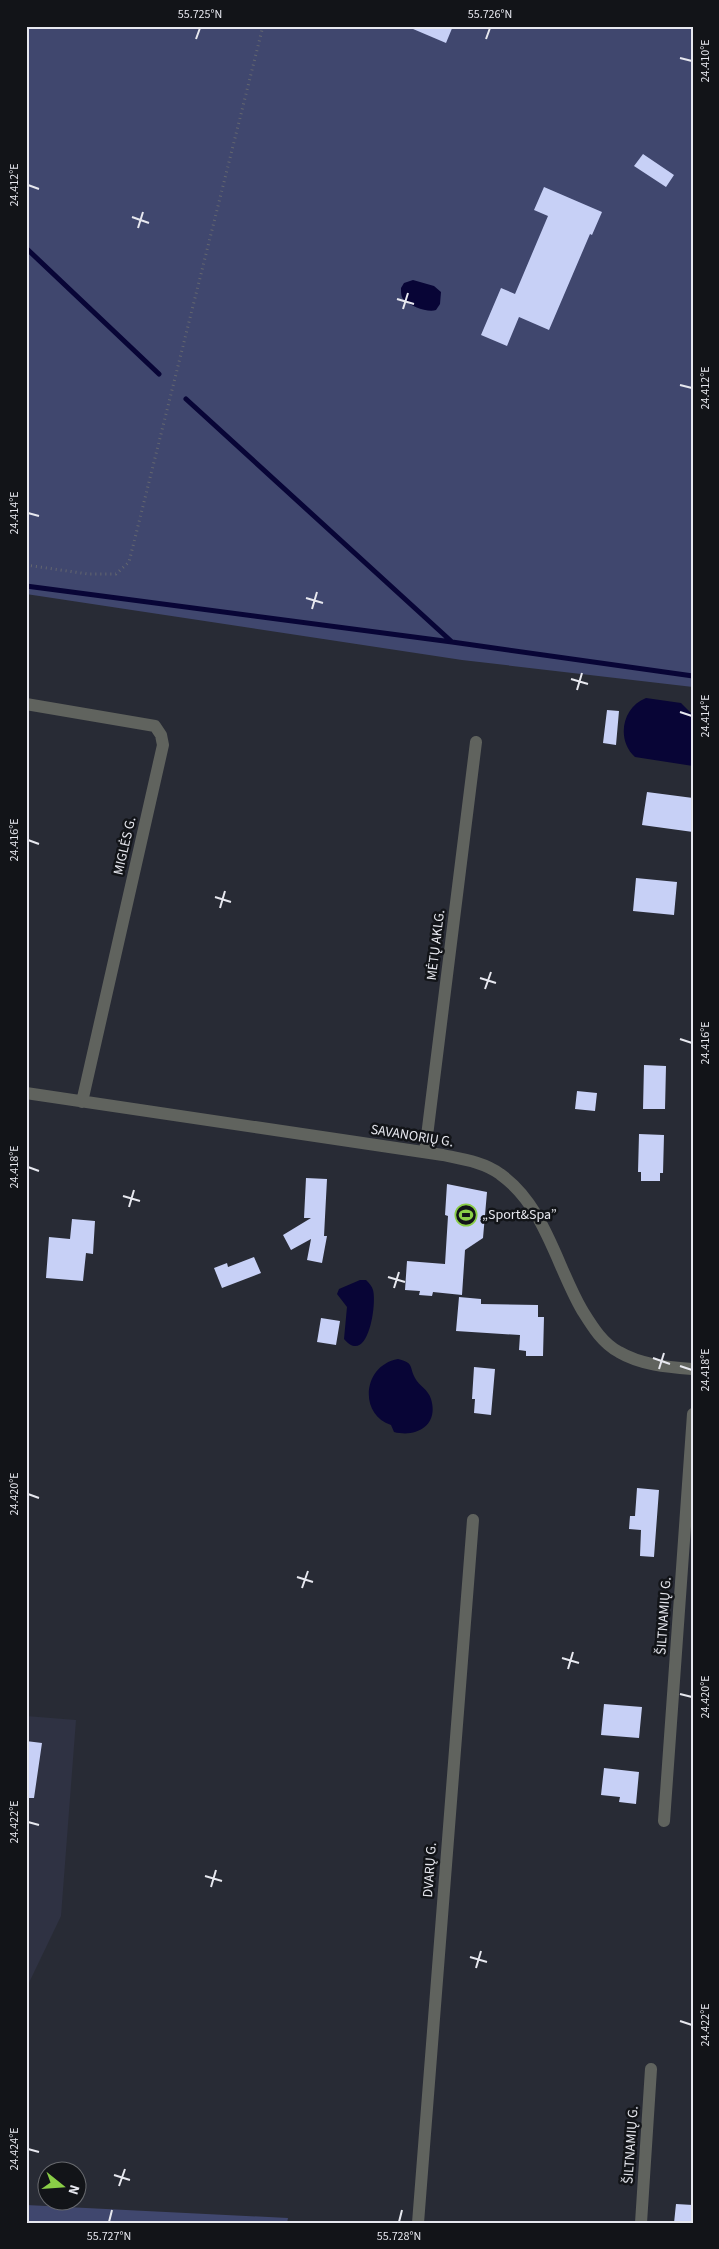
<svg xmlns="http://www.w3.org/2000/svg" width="719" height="2249" viewBox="0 0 719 2249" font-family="'Source Sans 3',sans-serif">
<rect width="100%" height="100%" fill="#282b35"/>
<path fill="#2f3243" d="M26 1716 76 1720 61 1916 26 1989Z"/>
<path fill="#40476e" d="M26 26H693V687L462 660 26 594Z
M26 2205 288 2218 287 2223H26Z"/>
<path fill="#080536" d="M413 280 434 286 441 292 440 304 436 310C428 313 410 306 404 300 401 297 401 293 401 288L404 283Z
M646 698 681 703 693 715V766L635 757C616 740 622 707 646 698Z
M360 1280H366C369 1283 372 1286 373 1290 377 1304 368 1367 344 1339L347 1307 337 1294 339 1289Z
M398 1359C414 1363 409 1366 415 1378 419 1386 428 1389 431 1399 439 1425 417 1438 394 1432L391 1425C358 1414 363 1365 398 1359Z"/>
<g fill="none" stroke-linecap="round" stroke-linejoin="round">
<path stroke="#080536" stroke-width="5" d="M26 248 159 374
M186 399 452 642 693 676
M26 586 452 642"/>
</g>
<path fill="#c7d0f6" d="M406 26H453L446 43Z
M643 154 674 175 666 187 634 166Z
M544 187 602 212 592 235 590 234 549 330 519 317 507 346 481 335 501 288 515 294 548 216 534 210Z
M607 710 619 711 616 745 603 743Z
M647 792 693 798V832L642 825Z
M636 878 677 882 674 915 633 911Z
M644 1065 666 1066 665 1109H643Z
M577 1091 597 1093 595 1111 575 1109Z
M639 1134 664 1135 663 1173H660V1181H641V1172H638Z
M306 1178 327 1179 324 1236H327L322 1263 307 1260 311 1239 291 1250 283 1235 311 1218H304Z
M447 1184 487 1192 483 1238 465 1250 462 1295 433 1292 432 1296 419 1295 420 1291 405 1290 407 1261 445 1264 448 1216 445 1215Z
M72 1219 95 1221 93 1254 86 1253 83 1281 46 1278 49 1237 70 1239Z
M254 1257 261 1273 222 1288 214 1268 227 1263 228 1267Z
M459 1297 481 1299V1304L538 1305V1317H544L543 1356H526V1351L519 1350 520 1335 456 1331Z
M321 1318 340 1321 336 1345 317 1342Z
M474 1367 495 1369 491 1415 474 1413 475 1399H472Z
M637 1488 659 1490 654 1557 640 1556 641 1530 629 1529 630 1516H635Z
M604 1704 642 1707 639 1738 601 1735Z
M26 1741 42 1743 34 1798H26Z
M604 1768 639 1772 636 1804 619 1802 620 1797 601 1795Z
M676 2204 693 2205V2223H674Z"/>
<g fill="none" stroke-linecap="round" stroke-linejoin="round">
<path stroke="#63666f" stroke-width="3" stroke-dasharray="1 4" stroke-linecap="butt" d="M26 565 88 574H116L129 562 263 26"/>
<path stroke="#60635e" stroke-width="12" d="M26 704 155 726 161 735 163 745 82 1102
M26 1093 443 1155C462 1159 484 1162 500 1174 545 1206 556 1265 582 1310 592 1326 602 1343 619 1352 641 1365 668 1367 693 1369
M425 1152 476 742
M664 1821 693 1414
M418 2223 473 1520
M641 2223 651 2069"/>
</g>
<path fill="none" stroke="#e7e8ef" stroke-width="2" d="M196 39 200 28M486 39 490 28M680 58 692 61M28 185 39 189M132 217 149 223M138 228 143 212M397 299 414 304M403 309 408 293M680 385 692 388M28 513 39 516M306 598 323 603M312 609 317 592M571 679 588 684M577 690 582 673M680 712 692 716M28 840 39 844M215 897 231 902M220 908 225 891M480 978 496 983M485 989 491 972M680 1039 692 1043M28 1167 39 1171M123 1196 140 1201M129 1207 134 1190M388 1277 405 1282M394 1288 399 1272M653 1358 670 1364M680 1366 692 1370M659 1369 664 1353M28 1494 39 1498M297 1577 313 1582M302 1588 308 1571M562 1658 579 1663M568 1669 573 1652M680 1694 692 1697M28 1822 39 1825M205 1876 222 1881M211 1887 216 1870M470 1957 487 1962M476 1968 481 1951M680 2021 692 2025M28 2149 39 2152M114 2175 130 2180M119 2186 125 2169M109 2222 112 2210M399 2222 402 2210"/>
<defs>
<g id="stadium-ring" transform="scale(1.125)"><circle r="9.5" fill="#121418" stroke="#8ace47" stroke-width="1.5"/><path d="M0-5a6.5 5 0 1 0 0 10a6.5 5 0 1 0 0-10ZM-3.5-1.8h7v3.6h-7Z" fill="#8ace47"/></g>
</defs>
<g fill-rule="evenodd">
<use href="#stadium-ring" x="466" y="1215"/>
</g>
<g text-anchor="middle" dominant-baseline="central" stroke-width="5" stroke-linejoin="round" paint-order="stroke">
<g font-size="14" fill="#e7e8ef" stroke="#121418">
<text transform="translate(125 846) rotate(-77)">MIGLĖS G.</text>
<text transform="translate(436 945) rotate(-83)">MĖTŲ AKLG.</text>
<text transform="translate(412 1136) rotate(9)">SAVANORIŲ G.</text>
<text transform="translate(664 1616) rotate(-86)">ŠILTNAMIŲ G.</text>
<text transform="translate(430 1870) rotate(-86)">DVARŲ G.</text>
<text transform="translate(631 2145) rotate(-86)">ŠILTNAMIŲ G.</text>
</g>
<g font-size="14" fill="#e7e8ef" stroke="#121418" text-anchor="start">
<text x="482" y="1215">„Sport&amp;Spa”</text>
</g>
</g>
<rect width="719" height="2249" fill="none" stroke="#121418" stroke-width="55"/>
<g transform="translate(62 2186) rotate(107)"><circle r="24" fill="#121418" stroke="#67696e"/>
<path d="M0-4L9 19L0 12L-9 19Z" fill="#8ace47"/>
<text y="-8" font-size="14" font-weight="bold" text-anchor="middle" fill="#e7e8ef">N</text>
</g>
<rect x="28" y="28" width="664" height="2194" fill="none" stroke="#e7e8ef" stroke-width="2"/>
<g font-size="12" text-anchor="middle" fill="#e7e8ef">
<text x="200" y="18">55.725°N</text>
<text x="490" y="18">55.726°N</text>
<text transform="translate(705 61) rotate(-90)" y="4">24.410°E</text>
<text transform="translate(14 185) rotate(-90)" y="4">24.412°E</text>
<text transform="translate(705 388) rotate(-90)" y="4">24.412°E</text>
<text transform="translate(14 513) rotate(-90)" y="4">24.414°E</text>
<text transform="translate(705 716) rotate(-90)" y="4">24.414°E</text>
<text transform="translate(14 840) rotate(-90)" y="4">24.416°E</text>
<text transform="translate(705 1043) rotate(-90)" y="4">24.416°E</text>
<text transform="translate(14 1167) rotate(-90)" y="4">24.418°E</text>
<text transform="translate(705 1370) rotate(-90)" y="4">24.418°E</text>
<text transform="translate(14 1494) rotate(-90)" y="4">24.420°E</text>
<text transform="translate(705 1697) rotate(-90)" y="4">24.420°E</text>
<text transform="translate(14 1822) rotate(-90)" y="4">24.422°E</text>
<text transform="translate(705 2025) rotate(-90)" y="4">24.422°E</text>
<text transform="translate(14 2149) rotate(-90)" y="4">24.424°E</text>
<text x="109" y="2240">55.727°N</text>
<text x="399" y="2240">55.728°N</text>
</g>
</svg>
